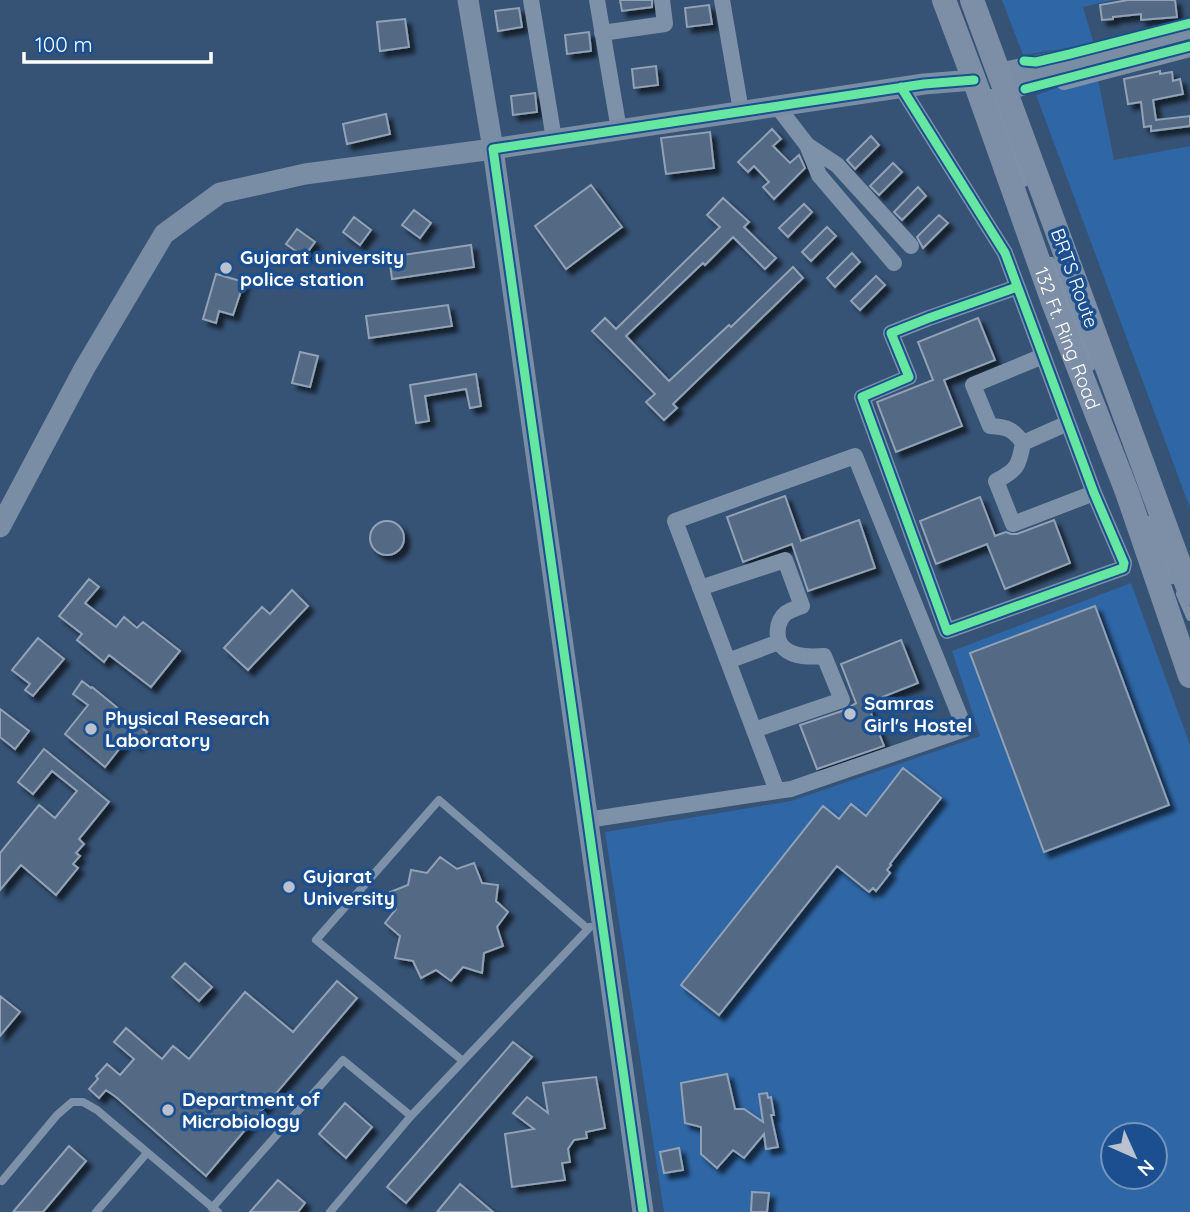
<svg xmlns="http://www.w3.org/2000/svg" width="1190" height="1212" viewBox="0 0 1190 1212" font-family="Quicksand,sans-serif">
<defs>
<filter id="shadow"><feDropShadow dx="5.5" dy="5.5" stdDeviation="2" flood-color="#0009"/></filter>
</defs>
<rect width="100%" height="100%" fill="#365274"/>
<path fill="#2f66a5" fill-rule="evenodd" d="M1002 0H1113L1083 7 1094 44 1023 55Z
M1097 74 1114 160 1190 146V508L1036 95Z
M1131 583 1190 745V1212H664L605 832 791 801 980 736 952 651ZM1113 1135H1155V1177H1113Z"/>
<path fill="#526984" stroke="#92a2b6" stroke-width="2" filter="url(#shadow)" d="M620 0H652V7L622 11Z
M1128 0H1175L1177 17 1141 20V14L1113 17V19L1102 20 1100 5Z
M709 5 712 24 687 27 685 8Z
M519 8 522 27 498 31 495 11Z
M405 19 409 47 380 51 377 22Z
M589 32 591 51 567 54 565 35Z
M656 66 658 85 634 88 632 69Z
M1160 71V74L1172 72 1173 81 1180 79 1183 94 1153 100 1156 120 1190 116V126L1151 131V126L1144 127 1141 102 1128 104 1124 79Z
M535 93 537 112 513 115 511 96Z
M386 114 390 134 347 144 343 124Z
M772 129 781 139 773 146 790 163 799 155 805 168 774 199 763 187 769 182 754 166 748 172 738 162Z
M710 132 714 168 666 174 661 138Z
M871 136 879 145 855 169 847 160Z
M893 163 902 172 879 195 870 186Z
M591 185 622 227 566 269 535 226Z
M918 187 926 196 902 220 894 212Z
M723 198 749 222 744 227 776 258 765 269 733 237 705 265 703 263 626 336 669 381 729 325 731 327 793 267 803 278 673 404 677 408 664 420 646 402 655 394 592 331 605 318 616 329 720 227 707 215Z
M804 204 812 212 788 237 779 228Z
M414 210 431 223 420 238 402 225Z
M939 215 948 223 923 248 917 237Z
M354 217 371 230 360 245 343 232Z
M827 227 836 236 811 261 802 252Z
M297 229 315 242 304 257 286 244Z
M471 245 474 267 392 279 389 257Z
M852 253 860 262 835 287 827 278Z
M216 274 244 282 233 315 219 311 216 323 203 319Z
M876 276 885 285 860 310 851 301Z
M448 305 452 326 369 338 366 316Z
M978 318 995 360 944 380 962 426 896 452 877 402 933 380 918 342Z
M300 352 318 356 310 387 292 383Z
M476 374 481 406 470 408 466 389 425 396 429 421 416 423 410 385Z
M785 496 801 541 859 520 875 568 808 591 792 544 743 562 727 517Z
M980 497 995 536 1006 532 1011 534H1017L1054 520 1070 563 1005 589 987 544 936 564 920 521Z
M370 538a17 17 0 1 1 34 0a17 17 0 1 1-34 0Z
M89 579 99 587 85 603 116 627 124 617 137 628 143 622 180 651 151 687 109 655 104 662 77 640 82 634 59 616Z
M292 590 308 606 248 670 224 648 262 607 270 614Z
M1095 606 1169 805 1044 852 970 653Z
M38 638 64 659 33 696 25 690 30 684 12 670Z
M901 640 918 683 867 703 884 746 817 769 800 725 845 710 856 703 841 664Z
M82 681 91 688 92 687 147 732 137 745 128 738 105 767 65 734 88 705 73 694Z
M0 709 29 731 15 749 0 737Z
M44 749 109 802 79 839 84 844 76 853 80 856 73 864 78 868 56 895 21 865 0 890V853L39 805 55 818 77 791 52 771 33 794 18 782Z
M903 768 941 798 890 864 891 865 887 870 890 873 876 891 873 888 869 892 837 866 719 1015 681 985 823 806 839 819 851 804 866 816Z
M440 857 457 869 474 863 482 883 498 885 496 901 508 912 497 927 503 946 484 953 482 973 463 967 451 981 436 970 421 978 413 961 395 958 400 936 385 923 396 909 390 892 408 885 411 870 427 873Z
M185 963 212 987 199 1001 172 977Z
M337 981 357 998 206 1176 116 1097 106 1090 99 1098 89 1089 98 1079 96 1076 107 1064 120 1075 134 1059 114 1042 126 1028 162 1059 173 1046 189 1059 245 992 293 1032Z
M0 996 20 1012 0 1036Z
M513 1042 532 1057 406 1203 387 1187Z
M727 1074 735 1109H744L763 1122 759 1094 767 1093 768 1098 771 1097 774 1115H771L778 1147 766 1149 764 1134 744 1158 733 1150 717 1168 701 1154V1127L685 1123 681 1083Z
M596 1077 605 1128 586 1132 587 1138 574 1140 568 1149 570 1162 562 1163 565 1180 512 1187 505 1134 534 1129 513 1113 527 1097 548 1113 543 1083Z
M345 1103 372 1127 346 1158 319 1134Z
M69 1146 86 1161 43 1212H13Z
M679 1148 683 1170 664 1173 660 1152Z
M278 1180 305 1203 298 1212H250Z
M460 1184 493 1212H437Z
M752 1192 769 1193 767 1212H751Z"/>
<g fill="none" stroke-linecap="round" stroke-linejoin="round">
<path stroke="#7d92a8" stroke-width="8" d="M992 93 1024 183
M1051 261 1091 367
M1149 520 1173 580
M1180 594 1190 617
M463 1061 316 940 439 800 588 929
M2 1181 57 1115 72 1102H83L97 1110 218 1212
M212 1208 343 1060 411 1116
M96 1212 147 1153
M330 1212 411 1116 590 927"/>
<path stroke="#7d92a8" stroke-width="16" d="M531 0 554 139
M597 0 619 130
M722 0 741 111
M602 33 665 24 662 0
M1064 82 1190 49
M901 87 1005 253 1094 493 1124 563 1123 568 947 631 862 397 909 377 891 333 929 318 1017 287
M777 106 807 145 819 175 894 263
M807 145 837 165 911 246
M1043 356 973 385 990 426C1007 427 1013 429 1023 443 1019 466 1017 470 996 481L1013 524 1094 493
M1023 443 1068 423
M700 588 785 560 802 606C797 608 791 610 786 613 776 621 774 641 785 649 795 658 812 657 824 656L842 700 754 730
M728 661 779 642
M587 820 777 791 791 789 965 729 855 456 675 521 777 791"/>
<path stroke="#798da4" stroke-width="21" d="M1000 73 1085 56 1190 28
M1006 90 1076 70
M0 527 84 369 164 234 220 193 305 174 493 149 468 0
M643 1212 493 149 924 84 974 80"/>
<g stroke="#7d8ea7" stroke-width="24">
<path id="s1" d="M944 0 976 85 1053 302 1127 492 1190 676"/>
<path d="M972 0 1190 593"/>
</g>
<g stroke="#1b4f8f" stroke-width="13">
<path id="cycleway" d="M1024 61 1036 62 1070 54 1190 23
M901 87 1005 253 1094 493 1124 563 1123 568 947 631 862 397 909 377 891 333 929 318 1017 287
M1025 89 1190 46
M643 1212 493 149 924 84 974 80"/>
</g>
<use href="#cycleway" stroke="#66e7a1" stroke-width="9"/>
</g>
<g fill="#b9c2ce" stroke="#1b4f8f" stroke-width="2.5">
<circle cx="226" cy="268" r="7"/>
<circle cx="850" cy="714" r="7"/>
<circle cx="91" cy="729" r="7"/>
<circle cx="289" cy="887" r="7"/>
<circle cx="168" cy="1110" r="7"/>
</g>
<g text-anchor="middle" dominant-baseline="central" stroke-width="7" stroke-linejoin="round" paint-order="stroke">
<g font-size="19" font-weight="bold" fill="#fff" stroke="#1b4f8f" text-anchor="start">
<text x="240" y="257">Gujarat university<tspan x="240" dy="22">police station</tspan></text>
<text x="864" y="703">Samras<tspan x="864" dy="22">Girl's Hostel</tspan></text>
<text x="105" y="718">Physical Research<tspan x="105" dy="22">Laboratory</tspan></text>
<text x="303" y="876">Gujarat<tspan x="303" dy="22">University</tspan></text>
<text x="182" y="1099">Department of<tspan x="182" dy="22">Microbiology</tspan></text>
</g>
<g font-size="19" fill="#fff" stroke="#1b4f8f">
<text transform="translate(1075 278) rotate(70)">BRTS Route</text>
<text stroke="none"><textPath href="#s1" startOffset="360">132 Ft. Ring Road</textPath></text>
</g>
</g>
<g transform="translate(1134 1156) rotate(135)"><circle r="33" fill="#1b4f8f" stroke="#7695bc" stroke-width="2"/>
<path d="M0-5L12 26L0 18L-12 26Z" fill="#b9c2ce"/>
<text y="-10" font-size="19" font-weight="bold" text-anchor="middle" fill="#ffffff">N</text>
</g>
<path d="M24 52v10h187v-10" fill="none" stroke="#ffffff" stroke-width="3.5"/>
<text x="35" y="52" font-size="21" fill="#ffffff" stroke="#1b4f8f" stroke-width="5" paint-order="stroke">100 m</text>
</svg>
